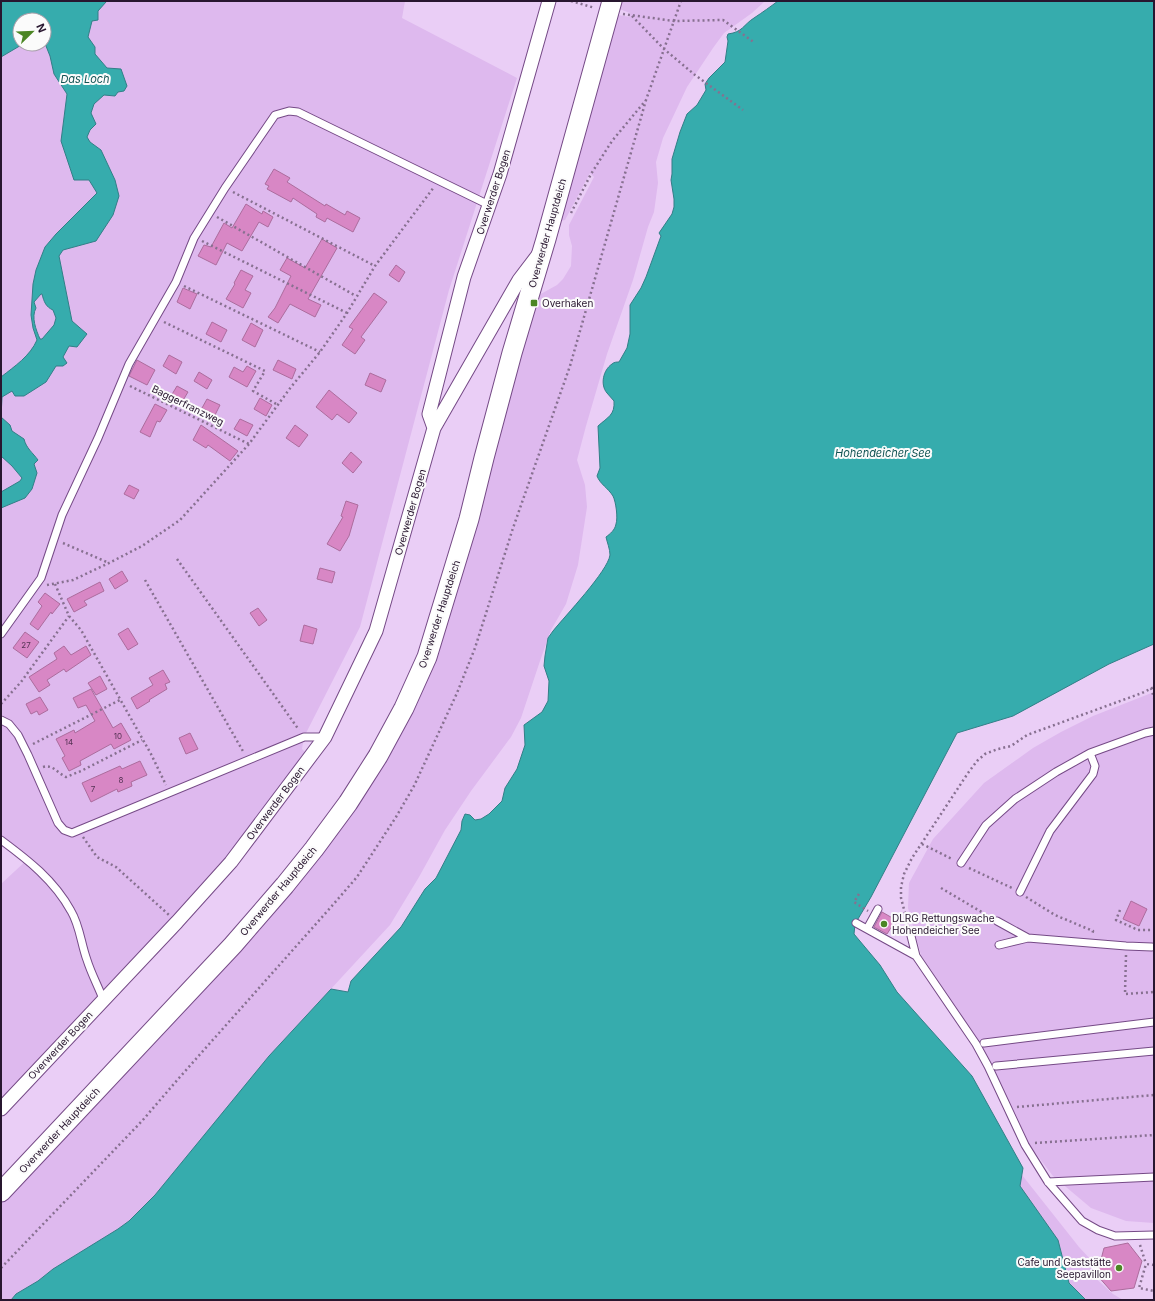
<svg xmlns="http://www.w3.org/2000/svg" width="1155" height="1301" viewBox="0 0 1155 1301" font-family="Inter,sans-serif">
<rect width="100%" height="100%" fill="#eacef6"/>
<path fill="#deb9ee" d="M81 1H405L402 18 517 78 449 290 360 627 304 737 302 749 307 754 226 858 100 996 1 1101V884L29 858 3 838 1 835V57L23 44H44V31Z
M615 1H765L752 13 724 33 713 48 687 87 663 138 656 162 658 183 654 212 648 227 633 280 607 354 586 426 577 460 585 485 587 507 578 565 566 604 551 630 540 661 521 718 511 737 471 791 445 830 419 877 390 925 269 1056 155 1195 129 1221 118 1229 53 1269 38 1281 16 1294 11 1300H1V1201L377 773 506 404 539 295 557 285 563 279 571 266 572 246 569 235V225L594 177 590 173 565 220 560 221 612 14 630 17V13L614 7Z
M1154 692V1223L1126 1221 1091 1208 1053 1176 1023 1137 1012 1110 991 1064 973 1032 921 955 908 908 909 883 933 839 984 783 1033 748 1061 732 1093 716Z
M1022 1175 1079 1247 1092 1261 1091 1274 1113 1294 1123 1300H1086L1069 1283 1058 1240 1020 1186Z"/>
<path fill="#36acad" stroke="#327f87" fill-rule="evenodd" d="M1 1H105L106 2 98 11V20L92 21 88 37 95 47V54L107 68 121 69 127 86 124 91 118 92 115 96 104 95 94 104 91 113 96 124 90 130 87 137 90 142 101 150 115 180 119 196 113 215 96 241 63 250 59 256 72 321 87 334 77 347 69 346 63 357 67 363 63 366H56L46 382 24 396H15L12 391 2 397 1 417 10 425 12 431 24 439C26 448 33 453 38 460L34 464 37 473 32 489 25 498 1 508V492L20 481 22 478 12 466 1 456V377C15 366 30 356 37 340L33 328 31 315 33 284 36 270 45 247 56 234 97 193 89 180H74L61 141 67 94 54 74 50 56 44 41V20H20V44H23L1 57ZM41 294H42C44 302 46 307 53 310L56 318 54 325 42 339H40C36 330 31 317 36 308L34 302Z
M778 1H1154V644L1109 664 1013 716 957 733 871 897 855 924 854 934 880 965 897 992 972 1076 1023 1168 1020 1186 1058 1240 1069 1283 1086 1300H11L16 1294 38 1281 53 1269 118 1229 129 1221 155 1195 269 1056 331 989 348 992 351 981 401 927 425 889 436 878 461 830 462 821 465 814 470 815 475 820 481 819 489 814 502 801 505 788 517 769 525 745 524 725 542 712 548 701 549 681 544 666 545 656 548 638 553 631C565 616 608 571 610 555 610 549 607 542 606 537 610 534 615 530 616 524 618 518 616 502 613 496 608 488 600 484 597 476L600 468 598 426C608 417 615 415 614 401 612 398 609 396 607 393 600 385 603 370 612 364 614 362 617 362 619 362L627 348 630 334V305L641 288 646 277 661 236 659 233 672 214 674 207V199L671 180 672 174V159L680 132 687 114 697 105 706 90 705 84 709 78 725 62 728 41 727 37 728 34C743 32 743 25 754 18 763 12 770 7 778 1Z"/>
<path fill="#d887c5" stroke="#ac6c9d" d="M274 169 290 178 287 182 325 206 326 204 345 215 347 211 360 218 353 232 327 218 325 222 316 217 317 214 293 198 291 202 267 189 269 186 265 184Z
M246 204 262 214 263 211 273 217 268 227 259 222 242 251 227 243 216 265 198 256 204 245 211 247 224 223 232 228Z
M322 239 337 248 308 299 321 305 315 317 290 304 278 323 268 317 275 308 291 276 280 270 287 258 305 268Z
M396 265 405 272 399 282 389 275Z
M241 270 253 276 245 290 251 293 243 308 226 299 235 284 234 283Z
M183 288 197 294 190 309 177 302Z
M374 293 387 302 361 337 365 340 355 354 342 345 353 329 349 327Z
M212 322 227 330 221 342 206 334Z
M251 323 263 330 255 347 242 340Z
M169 355 182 362 176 374 163 366Z
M137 360 155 370 147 385 129 376Z
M278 360 296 369 292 379 273 370Z
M247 366 256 371 247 387 229 377 234 367 243 372Z
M199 372 212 380 207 389 194 381Z
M370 373 386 380 381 392 365 385Z
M177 386 188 392 182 402 171 396Z
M329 390 357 413 349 423 337 414 332 420 316 407Z
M260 398 272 405 266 416 254 409Z
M207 399 220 405 215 415 202 408Z
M155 404 167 410 160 422 157 421 150 437 140 432Z
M240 419 253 425 247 436 234 429Z
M201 425 238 451 230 461 208 445 206 448 193 440Z
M295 425 308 435 299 447 286 438Z
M351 452 362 462 353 473 342 463Z
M129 485 139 490 134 499 124 494Z
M346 501 358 505 349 536 340 551 327 544 343 517 341 516Z
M320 568 335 572 332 583 317 579Z
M122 571 128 581 115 589 109 579Z
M100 582 104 591 84 601 87 605 74 612 67 599Z
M45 593 60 604 52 614 51 612 38 630 30 624 42 606 38 602Z
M258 608 267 620 259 626 250 613Z
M304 625 317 629 313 644 300 641Z
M128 628 138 644 128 650 118 634Z
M25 632 39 642 27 658 13 648Z
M64 646 71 655 86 646 91 655 66 672 64 669 47 680 50 685 39 692 29 677 57 659 54 653Z
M163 670 170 682 165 684 167 689 149 700 150 701 137 709 131 698 153 685 149 678Z
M100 676 107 689 96 695 88 683Z
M91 689 113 728 121 723 131 740 114 749 111 744 80 761 81 765 69 771 62 758 65 756 56 739 74 730 75 733 95 721 86 705 78 708 73 698Z
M40 697 48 710 39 715 37 711 31 714 26 704Z
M190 733 198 749 186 754 179 738Z
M140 761 147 775 131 782 132 786 118 792 117 789 91 802 82 783 120 766 122 769Z
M1131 901 1147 909 1139 926 1123 919Z
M882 912 896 920 887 934 874 927Z
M1128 1243 1142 1261 1134 1288 1111 1291 1097 1275 1104 1248Z"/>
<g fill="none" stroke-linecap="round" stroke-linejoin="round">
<g stroke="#754a86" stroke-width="9">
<path id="lane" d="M1 634 41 578 62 515 98 438 129 364 176 282 194 238 225 188 275 115 289 111 298 112 489 205
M1 720 9 724 18 735 28 755 58 823 64 830 72 833 304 737H325
M1 840C28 860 54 880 71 911 80 926 81 944 87 960 91 973 98 986 103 999
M961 863 986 825 1015 799 1056 772 1090 753 1145 733 1154 731
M1020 892 1050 831 1093 774 1095 766 1090 753
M997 921 1028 938 1126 946 1152 947
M856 923 916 956 976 1044 988 1066 1025 1145 1048 1182 1082 1221 1098 1230 1115 1236 1154 1235
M867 929 878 909
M911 936 916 956
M999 945 1028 938
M984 1043 1154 1022
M996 1066 1154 1051
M1048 1182 1154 1177"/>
</g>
<g stroke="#754a86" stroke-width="15">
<path id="street" d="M434 428 429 414 464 277 500 174 549 1
M1 1109 177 922 231 862 325 737 376 631 434 428 519 280 538 255"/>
</g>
<g stroke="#754a86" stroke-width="21">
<path id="secondary" d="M1 1192 233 945 285 885 314 849 348 803 378 756 404 708 427 657 469 519 484 458 512 353 546 239 612 1"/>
</g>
<path stroke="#877090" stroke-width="2.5" stroke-dasharray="2 3" stroke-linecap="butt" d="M571 1 595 8
M623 14 674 21 723 20 755 43
M632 16 664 49 695 75 743 110
M233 192 375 266
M571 213 591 174 612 141 646 100 681 1
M217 217 356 296
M202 241 347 313
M184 286 320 352
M164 322 265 371 253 391 278 405
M130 386 249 444
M63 543 109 563
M177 559 299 730
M145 580 244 753
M55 584 69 616 81 630 151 754 166 785
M47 585 73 580 109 563 142 546 180 520 249 444 291 387 320 352 347 313 375 266 434 187
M1151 688 1154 698
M1 704 21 682 69 616
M33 744 120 700
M43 767C53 764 57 773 66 777L81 771 142 740
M83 837 97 857 116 867 169 915
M922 844 952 859
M969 868 1012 888
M941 888 990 917
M859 894 854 902 868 911
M1026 897 1055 915 1093 931 1092 935
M1120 910 1116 920 1138 930H1154
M909 928 901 898V887L904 874 912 858 968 773 977 761 985 754 998 749 1011 746 1027 735 1142 693 1154 687
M1126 955 1125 994 1154 992
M1017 1107 1154 1095
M1035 1143 1154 1135
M1140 1245 1146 1264
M1154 1265 1146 1264 1139 1288 1154 1291
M1 1268 142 1121 179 1078 331 907 357 877 396 817 414 786 457 693 475 648 513 528 570 366 646 100"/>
<use href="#lane" stroke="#fff" stroke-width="7"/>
<use href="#street" stroke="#fff" stroke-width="13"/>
<use href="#secondary" stroke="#fff" stroke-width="19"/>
</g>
<g fill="#4b8624" stroke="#fbfbfb" stroke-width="1.5">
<rect x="530" y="299" width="8" height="8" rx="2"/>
<circle cx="884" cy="924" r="4"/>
<circle cx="1119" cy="1268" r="4"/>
</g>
<g text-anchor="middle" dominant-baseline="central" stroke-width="4" stroke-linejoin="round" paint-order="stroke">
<g font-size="8" fill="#543254">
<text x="26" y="645">27</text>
<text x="118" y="736">10</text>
<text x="69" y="742">14</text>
<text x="121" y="780">8</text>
<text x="93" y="789">7</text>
</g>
<g font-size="10" fill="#28162f" stroke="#fbfbfb">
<text transform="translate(493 192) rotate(-72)">Overwerder Bogen</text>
<text transform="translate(547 233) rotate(-74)">Overwerder Hauptdeich</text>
<text transform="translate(188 405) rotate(26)">Baggerfranzweg</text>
<text transform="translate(410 512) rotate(-74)">Overwerder Bogen</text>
<text transform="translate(439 614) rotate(-72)">Overwerder Hauptdeich</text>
<text transform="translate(275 803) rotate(-53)">Overwerder Bogen</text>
<text transform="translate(278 891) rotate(-50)">Overwerder Hauptdeich</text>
<text transform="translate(60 1045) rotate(-47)">Overwerder Bogen</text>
<text transform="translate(59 1130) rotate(-47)">Overwerder Hauptdeich</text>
</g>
<g font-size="10" fill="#28162f" stroke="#fbfbfb" text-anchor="start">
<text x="542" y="303">Overhaken</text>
<text x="892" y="918">DLRG Rettungswache<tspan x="892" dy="12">Hohendeicher See</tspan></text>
<text x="1111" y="1262" text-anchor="end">Cafe und Gaststätte<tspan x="1111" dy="12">Seepavillon</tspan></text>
</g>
<g font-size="11" font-style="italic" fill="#125454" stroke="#fbfbfb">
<text x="85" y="79">Das Loch</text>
<text x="883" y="453">Hohendeicher See</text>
</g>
</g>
<rect width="1155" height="1301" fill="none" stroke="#28162f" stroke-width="4"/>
<g transform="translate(32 32) rotate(67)"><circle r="19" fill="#fbfbfb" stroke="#a79fa9"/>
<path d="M0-3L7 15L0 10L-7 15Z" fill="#4b8624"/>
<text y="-6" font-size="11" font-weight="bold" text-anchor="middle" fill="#28162f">N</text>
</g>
</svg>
